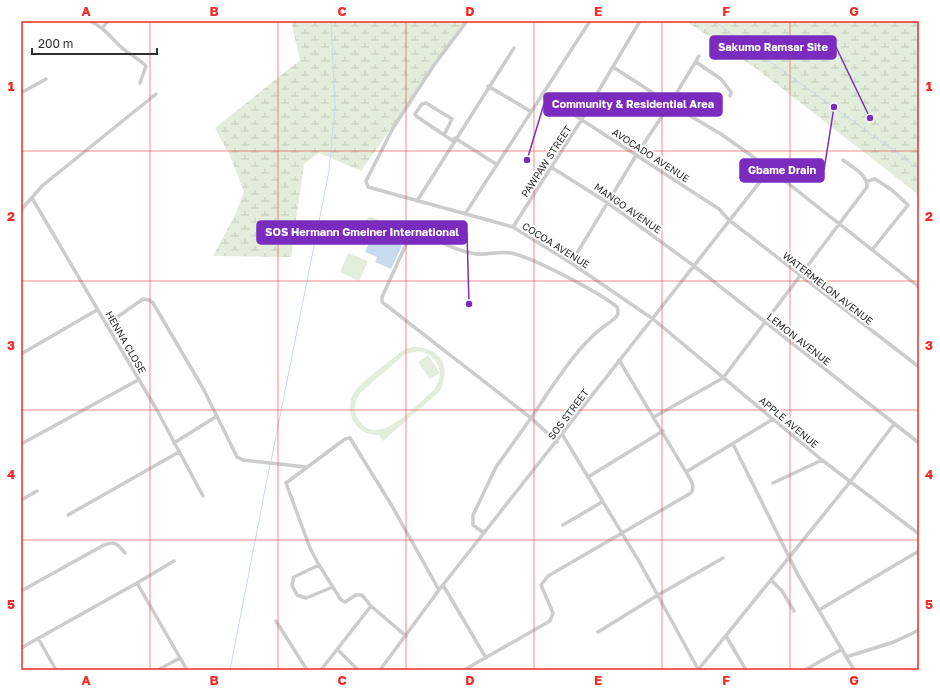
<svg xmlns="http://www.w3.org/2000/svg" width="940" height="691" viewBox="0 0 940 691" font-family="'Golos Text',sans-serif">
<defs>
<pattern id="wetland-marsh" width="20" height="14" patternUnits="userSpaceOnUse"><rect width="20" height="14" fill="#e3eddc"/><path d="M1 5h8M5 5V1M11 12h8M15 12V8" fill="none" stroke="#c3ccbd"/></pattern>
</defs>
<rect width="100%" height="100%" fill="#fff"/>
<path fill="#e3eddc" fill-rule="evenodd" d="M369 216 407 233 402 245 363 228Z
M348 253 368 261 359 281 340 272Z
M412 347C440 346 452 366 440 391L383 441 379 436 380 435C369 435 360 432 354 422 348 413 349 398 356 390 367 377 389 362 403 350ZM418 351C439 355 446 373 434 390 417 404 377 451 358 419 353 410 355 402 360 393L404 355Z
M428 355 440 373 430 379 418 362Z"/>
<path fill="url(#wetland-marsh)" d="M291 21H466L361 171 319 153 304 164 291 257 213 256 235 215 244 192 231 158 215 128 300 60Z
M686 21H919V195L757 69Z"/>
<path fill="#c7dbee" d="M386 238 402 246 391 269 375 262 377 257 365 252 371 239 383 244Z"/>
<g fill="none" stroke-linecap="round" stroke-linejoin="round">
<path stroke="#c7dbee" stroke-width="1" d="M714 21 919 169
M271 461 329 171 335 105 331 21
M230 670 270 464"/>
<path stroke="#ccc" stroke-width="3.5" d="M90 21C105 28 110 37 121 47 129 54 138 58 146 66L140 83
M467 21 434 65 393 128 366 181 368 187 513 227 571 263 653 319 822 460 919 534
M103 27 108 21
M696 62 721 79 731 92 730 96
M613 67 670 104 699 56
M488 86 530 111
M21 93 46 79
M542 94 719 209 729 220 919 367
M444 135 452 119 426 103 422 104 415 114 416 116 453 141
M455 138 496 164
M551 167 608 203 694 266 919 443
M868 181 875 179 892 190 908 205 872 250
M32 198 158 412 203 496
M417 201 514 48
M21 210 42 186 156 94
M465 214 590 21
M513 227 582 119 640 21
M422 233C440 241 458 252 477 254 488 255 499 251 510 253 531 256 600 293 617 307 621 316 613 320 606 325 578 344 550 390 531 418L382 302V297L409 238 416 234Z
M571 263 637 154 670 104 721 134 770 169 919 287
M106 325 143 299 149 300 153 303 204 390 237 457 243 460 306 467
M21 354 97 310
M654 417 723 378 867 187C868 175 852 167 843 160
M562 434 640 563 698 669
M23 443 138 380
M174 443 217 416
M733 444 798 575 854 670
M686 472 773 419
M588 477 663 431
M773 483 822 460
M21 500 37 491
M68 515 179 452
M563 525 602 502
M484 533 473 525V515L496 467 531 418 557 442
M319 565 294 577 292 585 297 595 306 598 333 587
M771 580 782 591 794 611
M137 583 174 561
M443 585 486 658
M21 591 104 545C115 541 118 544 125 553
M819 610 919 551
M276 621 307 670
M598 632 658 595 723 558
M406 636 371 606 362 595H356L345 602 341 600 319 565 310 548 286 483 345 439 350 438 392 506 439 590
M726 636 746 670
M38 638 56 670
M21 648 137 583 187 670
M338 650 358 670
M846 657 894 642 919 630
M158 670 180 658
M321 670 371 606
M380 670 439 590 770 169
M464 670 550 621 553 613 541 585 548 576 691 493C696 486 690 479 686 472L619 360
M698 670 850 482 894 424
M805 670 842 649"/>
<path stroke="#ccc" stroke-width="4.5" d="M21 210V211"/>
</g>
<path fill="none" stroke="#f12b26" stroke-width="1" stroke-opacity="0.55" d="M150 21V670M278 21V670M406 21V670M534 21V670M662 21V670M790 21V670M21 151H919M21 281H919M21 410H919M21 540H919"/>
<g text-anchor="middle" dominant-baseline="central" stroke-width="4" stroke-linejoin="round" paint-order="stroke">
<g font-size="10" fill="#2f2f2f" stroke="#fff">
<text transform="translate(651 155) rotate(33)">AVOCADO AVENUE</text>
<text transform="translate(546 161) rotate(-57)">PAWPAW STREET</text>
<text transform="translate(628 208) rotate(35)">MANGO AVENUE</text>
<text transform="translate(556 245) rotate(32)">COCOA AVENUE</text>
<text transform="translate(828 288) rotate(38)">WATERMELON AVENUE</text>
<text transform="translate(799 339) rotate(38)">LEMON AVENUE</text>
<text transform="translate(126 342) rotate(60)">HENNA CLOSE</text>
<text transform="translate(568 414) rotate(-53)">SOS STREET</text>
<text transform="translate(789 422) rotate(40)">APPLE AVENUE</text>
</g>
</g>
<path fill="none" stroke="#7b2cbf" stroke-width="1.5" d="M870 118L836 47M527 160L544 104M834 107L824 170M469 304L467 233"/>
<g fill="#7b2cbf" stroke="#fff" stroke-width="1.5">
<circle cx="870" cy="118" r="4"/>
<circle cx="527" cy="160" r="4"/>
<circle cx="834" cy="107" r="4"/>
<circle cx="469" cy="304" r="4"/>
</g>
<g fill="#7b2cbf" stroke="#7b2cbf" stroke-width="1.5">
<rect x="710" y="36" width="126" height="23" rx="4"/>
<rect x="544" y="93" width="178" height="23" rx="4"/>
<rect x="740" y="159" width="84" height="23" rx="4"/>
<rect x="257" y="221" width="210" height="23" rx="4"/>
</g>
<g font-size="11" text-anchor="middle" font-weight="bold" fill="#fff">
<text x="773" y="51">Sakumo Ramsar Site</text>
<text x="633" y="108">Community &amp; Residential Area</text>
<text x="782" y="174">Gbame Drain</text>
<text x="362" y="236">SOS Hermann Gmeiner International</text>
</g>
<rect width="940" height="691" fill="none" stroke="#ffffff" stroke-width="44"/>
<path d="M32 48v6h125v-6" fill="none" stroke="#2f2f2f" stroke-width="2"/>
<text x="38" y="48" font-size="12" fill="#2f2f2f" stroke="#ffffff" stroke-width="3" paint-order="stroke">200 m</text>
<rect x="22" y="22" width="896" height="647" fill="none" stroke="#f12b26" stroke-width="1.5"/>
<g font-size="13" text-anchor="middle" font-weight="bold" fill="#f12b26">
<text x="86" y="16">A</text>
<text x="214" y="16">B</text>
<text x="342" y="16">C</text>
<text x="470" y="16">D</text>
<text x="598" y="16">E</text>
<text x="726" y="16">F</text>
<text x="854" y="16">G</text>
<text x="11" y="91">1</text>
<text x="929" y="91">1</text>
<text x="11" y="221">2</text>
<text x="929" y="221">2</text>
<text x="11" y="350">3</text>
<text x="929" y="350">3</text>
<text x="11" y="479">4</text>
<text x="929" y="479">4</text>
<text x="11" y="609">5</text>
<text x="929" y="609">5</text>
<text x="86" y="685">A</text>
<text x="214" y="685">B</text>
<text x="342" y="685">C</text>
<text x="470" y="685">D</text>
<text x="598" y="685">E</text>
<text x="726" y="685">F</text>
<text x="854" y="685">G</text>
</g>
</svg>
